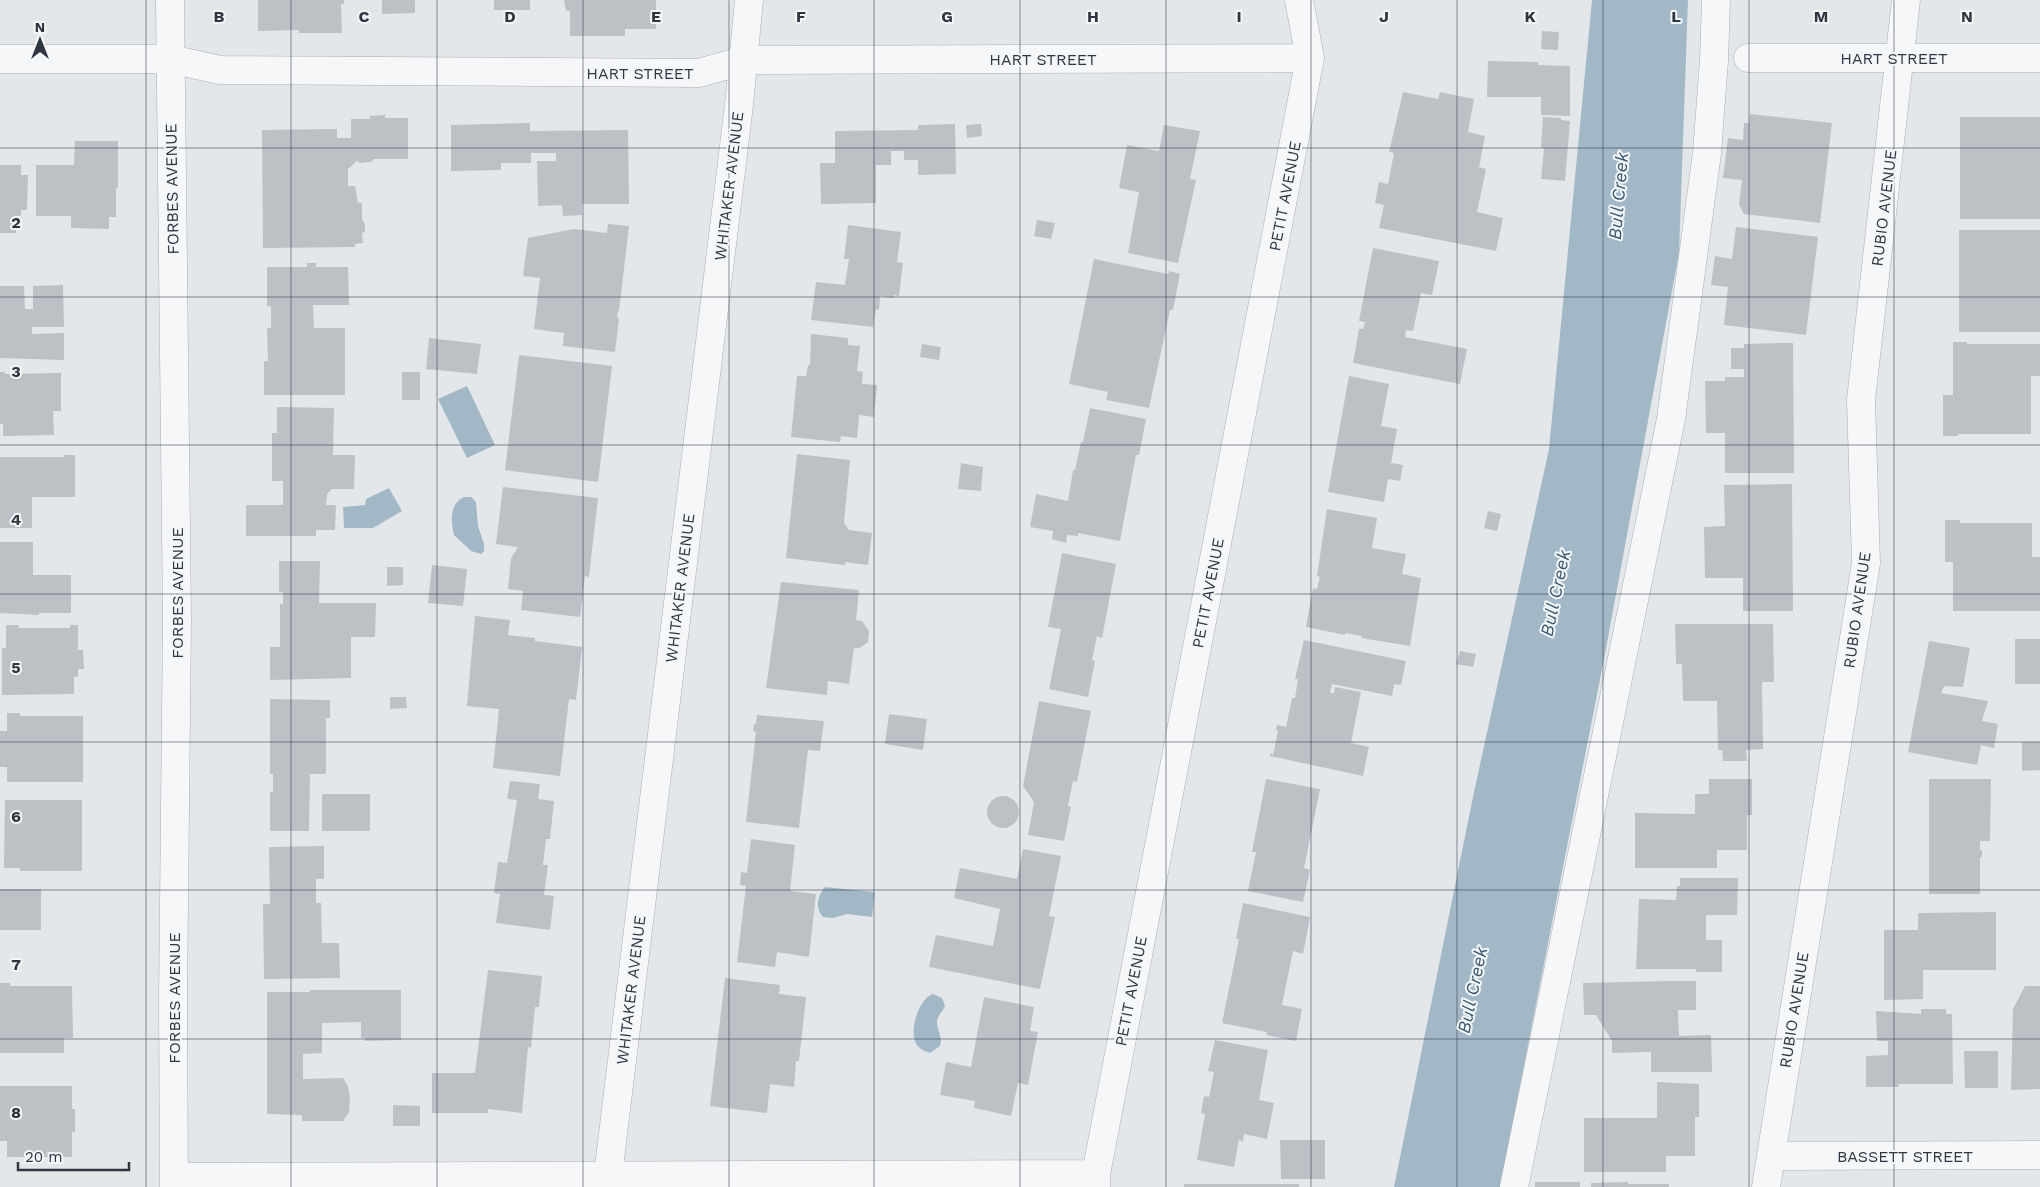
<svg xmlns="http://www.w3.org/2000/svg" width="2040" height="1187" viewBox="0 0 2040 1187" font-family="'Work Sans',sans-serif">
<rect width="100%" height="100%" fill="#e4e7ea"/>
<path fill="#a3b8c6" d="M1592 0H1688L1679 253 1605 654 1500 1187H1394L1474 792 1549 449Z
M467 386 495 445 467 458 438 399Z
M389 488 402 511 373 528H344L343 507 365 505 366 499Z
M464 497H471L476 502 478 526 484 544V551L481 554 471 551 454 535C451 522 449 504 464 497Z
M825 887 875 892 872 917 847 914 833 918 823 917C815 909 817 896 825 887Z
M933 994 942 998 945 1006C943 1011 938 1015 937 1021 936 1029 943 1036 940 1046L930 1053C925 1051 921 1050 917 1045 908 1033 918 999 933 994Z"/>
<path fill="#bcc1c6" d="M258 0H344V4H341L342 33H299V30L258 31Z
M382 0H415V13L382 14Z
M494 0H530V10H494Z
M564 0H656V29H625V36H570V11H566Z
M1542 31 1559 32 1558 50 1541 49Z
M1488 61 1538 62V65L1570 66V116L1541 115V97H1487Z
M1403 92 1438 99 1440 92 1474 99 1468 132 1485 136 1479 167 1486 169 1477 212 1503 218 1496 251 1379 228 1384 205 1375 203 1379 182 1388 184 1394 153 1389 152Z
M1750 114 1832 123 1820 223 1744 214 1739 205 1742 180 1723 178 1728 138 1743 140 1744 123H1749Z
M385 115V118H408V159H374L371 162 360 163 357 161 348 169V186H355L358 203H362V219L365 224V232L362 233 363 243 355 244V247L263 248 262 130 337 129V138H351V119H370V116Z
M1543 117 1561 118V120L1570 121 1565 181 1541 179 1544 148 1541 147Z
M1960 117H2040V219H1960Z
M530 123V131L628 130 629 204H582V215L563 216 562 205 538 206 537 161H556V153H531V163H501V170L451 171V125Z
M955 124 956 174 918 175V160H904V151H891V165H876V203L821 204 820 163H835V131L918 130V125Z
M981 124 982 136 967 138 966 125Z
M1164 125 1200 131 1190 179 1196 180 1178 263 1128 253 1139 192 1119 188 1127 145 1159 151Z
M75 141H118V188H116V217H109V229L71 228V216H36V165H74Z
M0 165H21V175H28L27 210H21V216H16V233H0Z
M1037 220 1055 223 1051 239 1034 236Z
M608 224 629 226 619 311H618L617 318H619L615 352 563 346 564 333 534 329 540 278 523 276 528 238 574 229 607 233Z
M848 225 901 232 897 262 903 263 899 296 894 295V298L880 296 879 310 876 309 873 327 811 320 816 282 845 285 849 259H844Z
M1736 227 1818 237 1806 335 1724 325 1728 287 1711 285 1715 256 1732 259Z
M1959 230H2040V332H1959Z
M1373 248 1439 261 1432 295 1421 293 1413 331 1406 330 1405 337 1467 349 1460 384 1353 363 1359 329H1363L1365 322 1359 321Z
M1094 259 1168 274 1169 271 1180 274 1173 310H1170L1149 408 1106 400 1108 392 1069 384Z
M307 263H316V267H348L349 305H313L314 328H345V395H264V361H268L267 328H271V306H267V267H307Z
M63 285 64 327H32V334L64 333V360L0 358V286H24L25 309H33V286Z
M811 334 848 338V345L860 346 857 371 863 372 862 384 877 385 874 417 859 415 857 438 841 436 840 442 791 437 797 376H806L808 365H810Z
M429 338 481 344 477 374 426 369Z
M1953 342H1967V344H2040V376H2031V434H1958V436H1943V395H1953Z
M1781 343H1793L1794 473H1725V433H1706L1705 381H1725V377H1744V369H1731V348H1744V344Z
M922 344 941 347 939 360 920 357Z
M519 355 612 366 598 482 505 470Z
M0 372H5V374L61 373V411H53L54 435 3 436V424H0Z
M402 372H420V400H402Z
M1349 376 1389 384 1381 426 1397 429 1391 463 1403 465 1400 481 1388 479 1384 502 1328 492Z
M277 407 334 408 333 455H355L354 489H332L327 494 326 505H336L335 530H316V536H246V505H283V481H272V433H277Z
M1090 408 1146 419 1139 455H1136L1120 541 1078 533V536L1067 535 1066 543 1052 539 1053 531 1030 527 1036 494 1068 501 1073 470H1075L1081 442H1083Z
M797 454 850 460 844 523 849 530 872 533 868 565 845 562V565L786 558Z
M64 455H75V497H32V528H0V457H64Z
M961 463 983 467 981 491 958 489Z
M1792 484 1793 611H1743V578H1705L1704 527 1725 526 1724 485Z
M503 487 598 498 589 577 585 576 580 617 521 610 523 591 508 589 511 558 518 547 496 544Z
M1327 509 1377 518 1372 548 1406 554 1402 574 1421 578 1410 646 1361 638 1362 636 1346 633 1345 635 1306 627 1313 588 1317 589 1320 577 1317 576Z
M1488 511 1501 514 1497 531 1484 528Z
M1945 520H1960V523H2032V557H2040V611H1953V562H1945Z
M0 542H33V575H71V613H39V615L0 613Z
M1062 553 1116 564 1102 638 1097 636 1092 660 1095 661 1088 697 1049 689 1061 629 1048 627Z
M279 561H320L319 603H376L375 637H351V678L270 680V647H280V604H283V592H279Z
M432 565 467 569 463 606 428 603Z
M387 567H403V585L387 586Z
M781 582 859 590 856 620 862 621 869 631 868 642 860 648H854L849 684 828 681 827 695 766 688Z
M475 616 510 620 508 635 535 638V641L582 647 576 700 569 699 560 776 493 768 499 709 467 706Z
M1675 624H1773L1774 682H1762L1763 749 1746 750 1747 761H1723L1722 750H1718L1717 701H1683L1682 664H1676Z
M6 625H19V628H70V625H78V650H83L84 669H78V677H74V694L2 695V648H6Z
M2015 639H2040V684H2015Z
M1304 640 1406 661 1401 685 1394 684 1392 696 1332 684 1330 693H1334L1335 687 1361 692 1351 743 1369 747 1363 776 1270 756V753L1273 755 1278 731 1276 730 1277 725 1286 727 1292 698H1295L1298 679H1295Z
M1929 641 1970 648 1963 687 1944 686 1941 693 1988 701 1982 721 1998 724 1994 748 1981 745 1977 765 1908 752Z
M1460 651 1476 654 1473 667 1456 664Z
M390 697H406L407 708 390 709Z
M270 699 330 700V718H326V774H310L309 831H270V792H273V774H270Z
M1039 701 1091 711 1077 782 1073 781 1068 806 1071 807 1064 841 1028 835 1034 802 1023 786Z
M7 713H20V716H83V782H7V767H0V731H7Z
M889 714 927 719 923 750 885 744Z
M757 715 824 721 820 751 808 750 799 828 746 822 756 732 753 731 754 724H756Z
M2022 742H2040V770L2022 771Z
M1266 779 1320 789 1304 868 1310 870 1303 902 1248 891 1256 852H1252Z
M1709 779H1752V815H1747V850H1717V868H1635V813L1695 814V794H1709Z
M1929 779H1991L1990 841H1980V850H1982V857H1980V894H1929Z
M510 781 540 784 538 799 554 801 550 839H546L543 865H548L544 895 554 896 550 930 496 923 500 894 494 893 498 862 507 863 517 800 507 799Z
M322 794H370V831H322Z
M987 812a16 16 0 1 1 32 0a16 16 0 1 1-32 0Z
M5 800H82V871H20V868H4Z
M751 839 795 845 790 891 816 894 809 957 777 952 775 967 737 962 746 886 740 885 741 872 747 873Z
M324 846V879H316V903H321L322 943H339L340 978 264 979 263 904H270L269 847Z
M1023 849 1061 856 1049 916 1055 917 1040 989 929 967 936 935 993 946 1000 909 954 898 960 868 1017 879Z
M1680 878H1738L1737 915H1706V940H1722V972H1696V969H1636L1639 899 1676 900 1677 886H1680Z
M0 889H41V930H0Z
M1243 903 1310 917 1303 954 1293 951 1282 1005 1302 1009 1296 1041 1266 1035 1267 1032 1222 1023 1239 939H1236Z
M1996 912V970H1923V999L1884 1000V930H1918V913Z
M488 970 542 976 539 1007H535L531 1048 528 1047 522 1113 488 1109V1113H432V1073H475Z
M725 978 780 985 779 994 806 997 799 1061H796L794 1087 770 1084 767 1113 710 1106Z
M1670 981H1696V1010H1678L1679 1036 1711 1035 1712 1072H1651V1052L1612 1053V1041L1596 1015H1584L1583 983Z
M0 983H10V986H72L73 1038H64V1053H0Z
M2025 986H2040V1089L2011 1090 2013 1009Z
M310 990H401V1040L365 1041V1038H361V1022L322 1023V1053L303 1054V1079L343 1078 348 1087 350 1098 349 1112 343 1121H302V1115L267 1114V992H310Z
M984 997 1034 1007 1030 1031 1038 1032 1028 1085 1018 1083 1011 1116 974 1108 975 1101 940 1095 946 1062 971 1067Z
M1921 1009H1946V1014H1952L1953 1084H1899V1087H1866V1056L1888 1055V1041H1877L1876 1011 1921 1014Z
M1215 1040 1268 1050 1259 1100 1274 1103 1267 1139 1244 1134 1243 1142 1239 1140 1234 1167 1197 1160 1205 1114 1201 1113 1204 1096 1209 1097 1214 1072 1208 1071Z
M1964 1051H1998V1088H1965Z
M1657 1082 1699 1084V1117H1695V1156H1666V1172H1584V1118H1657Z
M0 1086H72V1109H75V1132H72V1157H7V1141H0Z
M393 1105 420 1106V1126H393Z
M1280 1140H1325V1179H1281Z
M1535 1182H1580V1187H1535Z
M1628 1182V1184H1669V1187H1591V1183Z
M1184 1184H1299V1187H1184Z"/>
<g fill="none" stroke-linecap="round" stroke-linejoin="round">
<g stroke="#a9aeb4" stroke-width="29">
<path id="minor" d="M170 0 177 619 173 1000 174 1187
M1748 58H2040
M0 59H170L220 70 699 73 745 60 1310 58
M1771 1156 2040 1155
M608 1175 739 105 749 0
M174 1177 1096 1174
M1096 1187V1174L1310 58 1299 0
M1514 1187 1671 419 1707 153 1714 60 1716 0
M1766 1187 1866 563 1861 400 1906 0"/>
</g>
<use href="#minor" stroke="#f6f7f9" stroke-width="28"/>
</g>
<path fill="none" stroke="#2d3641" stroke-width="1" stroke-opacity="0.55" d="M146 0V1187M291 0V1187M437 0V1187M583 0V1187M729 0V1187M874 0V1187M1020 0V1187M1166 0V1187M1311 0V1187M1457 0V1187M1603 0V1187M1749 0V1187M1894 0V1187M0 148H2040M0 297H2040M0 445H2040M0 594H2040M0 742H2040M0 890H2040M0 1039H2040"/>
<g text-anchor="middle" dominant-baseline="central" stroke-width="4" stroke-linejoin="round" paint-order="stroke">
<g font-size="16" fill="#2d3641" stroke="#f3f6f8">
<text x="1894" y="58">HART STREET</text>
<text x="1043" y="59">HART STREET</text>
<text x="640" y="73">HART STREET</text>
<text transform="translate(729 186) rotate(-83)">WHITAKER AVENUE</text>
<text transform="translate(172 189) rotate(-91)">FORBES AVENUE</text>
<text transform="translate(1285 196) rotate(-79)">PETIT AVENUE</text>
<text transform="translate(1884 208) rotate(-83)">RUBIO AVENUE</text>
<text transform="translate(680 588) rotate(-83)">WHITAKER AVENUE</text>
<text transform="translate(177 593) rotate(-90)">FORBES AVENUE</text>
<text transform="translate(1208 593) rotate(-79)">PETIT AVENUE</text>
<text transform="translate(1857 610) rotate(-82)">RUBIO AVENUE</text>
<text transform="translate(631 990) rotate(-83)">WHITAKER AVENUE</text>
<text transform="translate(1131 991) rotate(-79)">PETIT AVENUE</text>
<text transform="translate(174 998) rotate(-90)">FORBES AVENUE</text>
<text transform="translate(1794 1010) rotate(-81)">RUBIO AVENUE</text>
<text x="1905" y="1156">BASSETT STREET</text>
</g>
<g font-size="18" font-style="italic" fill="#3c5970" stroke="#f3f6f8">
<text transform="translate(1618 196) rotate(-85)">Bull Creek</text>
<text transform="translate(1555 593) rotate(-78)">Bull Creek</text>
<text transform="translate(1472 990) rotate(-78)">Bull Creek</text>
</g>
</g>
<g font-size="16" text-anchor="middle" font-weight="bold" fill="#2d3641" stroke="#f3f6f8" stroke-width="4" stroke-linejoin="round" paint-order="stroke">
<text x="219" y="22">B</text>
<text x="364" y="22">C</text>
<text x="510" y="22">D</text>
<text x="656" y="22">E</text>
<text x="801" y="22">F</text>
<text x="947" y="22">G</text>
<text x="1093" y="22">H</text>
<text x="1239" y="22">I</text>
<text x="1384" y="22">J</text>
<text x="1530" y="22">K</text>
<text x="1676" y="22">L</text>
<text x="1821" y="22">M</text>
<text x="1967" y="22">N</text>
<text x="16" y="228">2</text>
<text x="16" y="377">3</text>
<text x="16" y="525">4</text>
<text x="16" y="673">5</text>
<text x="16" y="822">6</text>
<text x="16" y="970">7</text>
<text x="16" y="1118">8</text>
</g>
<g transform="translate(40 40)" stroke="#f3f6f8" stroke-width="4" paint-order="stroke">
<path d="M0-4L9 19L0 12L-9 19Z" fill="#2d3641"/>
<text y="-8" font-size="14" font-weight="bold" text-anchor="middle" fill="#2d3641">N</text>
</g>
<path d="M18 1162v8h111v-8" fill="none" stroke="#2d3641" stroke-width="2.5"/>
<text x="25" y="1162" font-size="15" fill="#2d3641" stroke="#f3f6f8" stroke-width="4" paint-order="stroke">20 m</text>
</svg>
